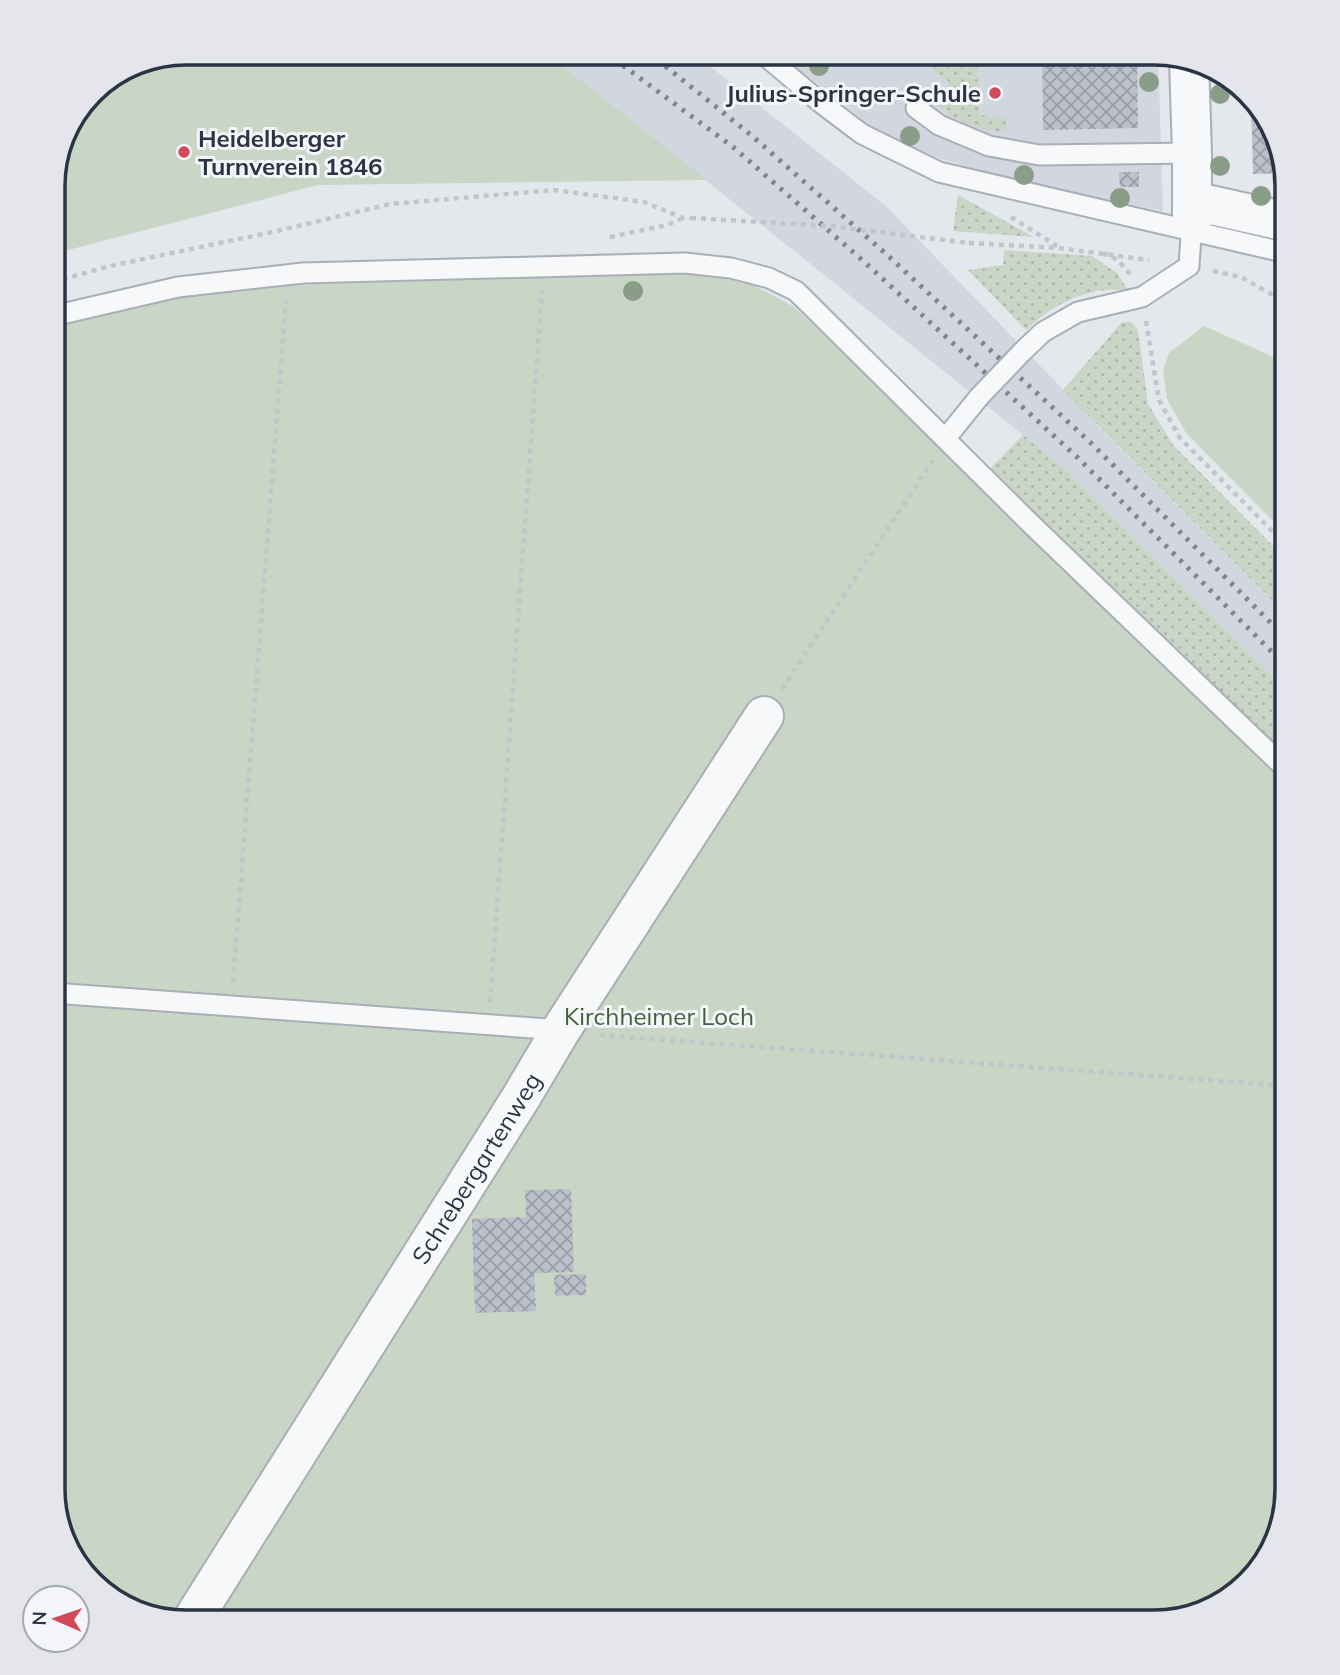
<svg xmlns="http://www.w3.org/2000/svg" width="1340" height="1675" viewBox="0 0 1340 1675" font-family="Mulish,sans-serif">
<defs>
<pattern id="grass-dots" width="8" height="8" patternUnits="userSpaceOnUse" patternTransform="scale(1.75)"><rect width="8" height="8" fill="#c9d6c5"/><path d="M2 2h.1M6 6h.1" fill="none" stroke="#adb8ab" stroke-width="1.8" stroke-linecap="round"/></pattern>
<pattern id="building-cross-hatch" width="8" height="8" patternUnits="userSpaceOnUse" patternTransform="scale(1.75)"><rect width="8" height="8" fill="#bbc0ca"/><path d="M0 0l8 8M0 8l8-8" fill="none" stroke="#989da6"/></pattern>
</defs>
<rect width="100%" height="100%" fill="#e4e7ec"/>
<path fill="#d2d6de" d="M546 53H693L886 206 1103 431 1287 615V691L1065 469 827 277Z
M778 53H1158L1163 211 1017 180 941 159 880 133Z"/>
<path fill="url(#grass-dots)" d="M913 53H977L979 115 1006 118V129C999 132 996 131 989 130 967 127 953 117 936 103L950 83Z
M958 195 1034 237 953 231Z
M1004 250 1092 256 1117 273 1128 290C1117 290 1104 289 1094 292 1066 298 1046 311 1026 330L968 270 1003 265Z
M1122 322H1131L1138 330 1148 404 1173 445 1287 560V615L1063 390Z
M1023 435 1065 469 1287 691V759L990 469Z"/>
<path fill="#c9d6c5" d="M186 53H546L707 180 318 185 53 254V177L66 127 98 86Z
M691 274 747 282 793 306 910 416 1287 782V1490L1270 1555 1229 1600 1155 1622H185L120 1605 75 1564 53 1489V327L188 294 287 285 544 277Z
M1204 326 1287 363V535L1186 433 1167 399 1163 370 1169 353Z"/>
<path fill="url(#building-cross-hatch)" d="M1042 53H1137L1138 128 1043 130Z
M1251 99 1265 111 1284 173 1253 174Z
M1119 172H1139V187H1120Z
M571 1189 574 1272 534 1273 536 1311 475 1313 472 1219 526 1217 525 1190Z
M586 1274V1295L555 1296 554 1275Z"/>
<g fill="none" stroke-linecap="round" stroke-linejoin="round">
<g stroke="#a9aeb7" stroke-width="23">
<path id="lane" d="M762 53 821 103 862 134 939 172 1287 253
M916 108 939 125 989 146 1039 155 1192 153
M53 316 178 287 303 273 685 263 731 268 769 278 796 291 1031 524 1287 770
M1023 351 1043 332 1078 312 1142 297 1189 266 1192 220
M946 438 979 397
M53 993 561 1030"/>
</g>
<g stroke="#a9aeb7" stroke-width="42">
<g id="street">
<path d="M1189 61 1192 153V220"/>
<path d="M1193 201 1287 222"/>
<path id="s1" d="M191 1622 520 1099 561 1030 764 716"/>
</g>
</g>
<path stroke="#c2c5cb" stroke-width="4.5" stroke-dasharray="5 5" stroke-linecap="butt" d="M1011 217 1057 246
M610 237 667 225 683 218
M969 243 1059 248 1149 260
M1103 253 1118 260 1130 274
M1213 271 1241 277 1287 303
M53 282 110 266 277 231 390 204 554 190 644 202 683 218H691
M1146 321 1159 400 1180 438 1287 546
M782 689 933 460
M233 982 286 300
M490 1002 542 291
M600 1035 1287 1086"/>
<use href="#lane" stroke="#f7f8fa" stroke-width="19"/>
<use href="#street" stroke="#f7f8fa" stroke-width="38"/>
<path stroke="#7d8696" stroke-width="5" stroke-dasharray="3.5 7" stroke-linecap="butt" d="M606 53 733 147 860 258 1077 457 1287 667
M649 53 751 135 885 253 1091 443 1287 639"/>
<g stroke="#a9aeb7" stroke-width="23" stroke-linecap="butt">
<path id="lane-bridge" d="M979 397 1023 351"/>
</g>
<path stroke="#c2c5cb" stroke-width="4.5" stroke-dasharray="5 5" stroke-linecap="butt" d="M691 218 830 226 969 243"/>
<use href="#lane-bridge" stroke="#f7f8fa" stroke-width="19"/>
</g>
<g fill="#899d89">
<circle cx="819" cy="66" r="10"/>
<circle cx="1149" cy="82" r="10"/>
<circle cx="1220" cy="94" r="10"/>
<circle cx="910" cy="136" r="10"/>
<circle cx="1220" cy="166" r="10"/>
<circle cx="1024" cy="175" r="10"/>
<circle cx="1261" cy="196" r="10"/>
<circle cx="1120" cy="198" r="10"/>
<circle cx="633" cy="291" r="10"/>
</g>
<g fill="#d1495b" stroke="#f4f6f9" stroke-width="2.5">
<circle cx="995" cy="93" r="7"/>
<circle cx="184" cy="152" r="7"/>
</g>
<g text-anchor="middle" dominant-baseline="central" stroke-width="6" stroke-linejoin="round" paint-order="stroke">
<g font-size="24" font-weight="bold" fill="#2b3445" stroke="#f4f6f9" text-anchor="end">
<text x="981" y="93">Julius-Springer-Schule</text>
<text x="198" y="138" text-anchor="start">Heidelberger<tspan x="198" dy="28">Turnverein 1846</tspan></text>
</g>
<g font-size="24" fill="#3f6138" stroke="#f4f6f9">
<text x="659" y="1016">Kirchheimer Loch</text>
</g>
<g font-size="24" fill="#2b3445" stroke="#f4f6f9">
<text stroke="none"><textPath href="#s1" startOffset="536">Schrebergartenweg</textPath></text>
</g>
</g>
<path d="M0 0H1340V1675H0ZM186 65H1154A121 121 0 0 1 1275 186V1489A121 121 0 0 1 1154 1610H186A121 121 0 0 1 65 1489V186A121 121 0 0 1 186 65Z" fill="#e4e6eb" fill-rule="evenodd"/>
<path fill="none" stroke="#2b3445" stroke-width="3.5" d="M186 65H1154A121 121 0 0 1 1275 186V1489A121 121 0 0 1 1154 1610H186A121 121 0 0 1 65 1489V186A121 121 0 0 1 186 65Z"/>
<g transform="translate(56 1619) rotate(272)"><circle r="33" fill="#f4f6f9" stroke="#a4a8b1" stroke-width="2"/>
<path d="M0-5L12 26L0 18L-12 26Z" fill="#d1495b"/>
<text y="-10" font-size="19" font-weight="bold" text-anchor="middle" fill="#2b3445">N</text>
</g>
</svg>
